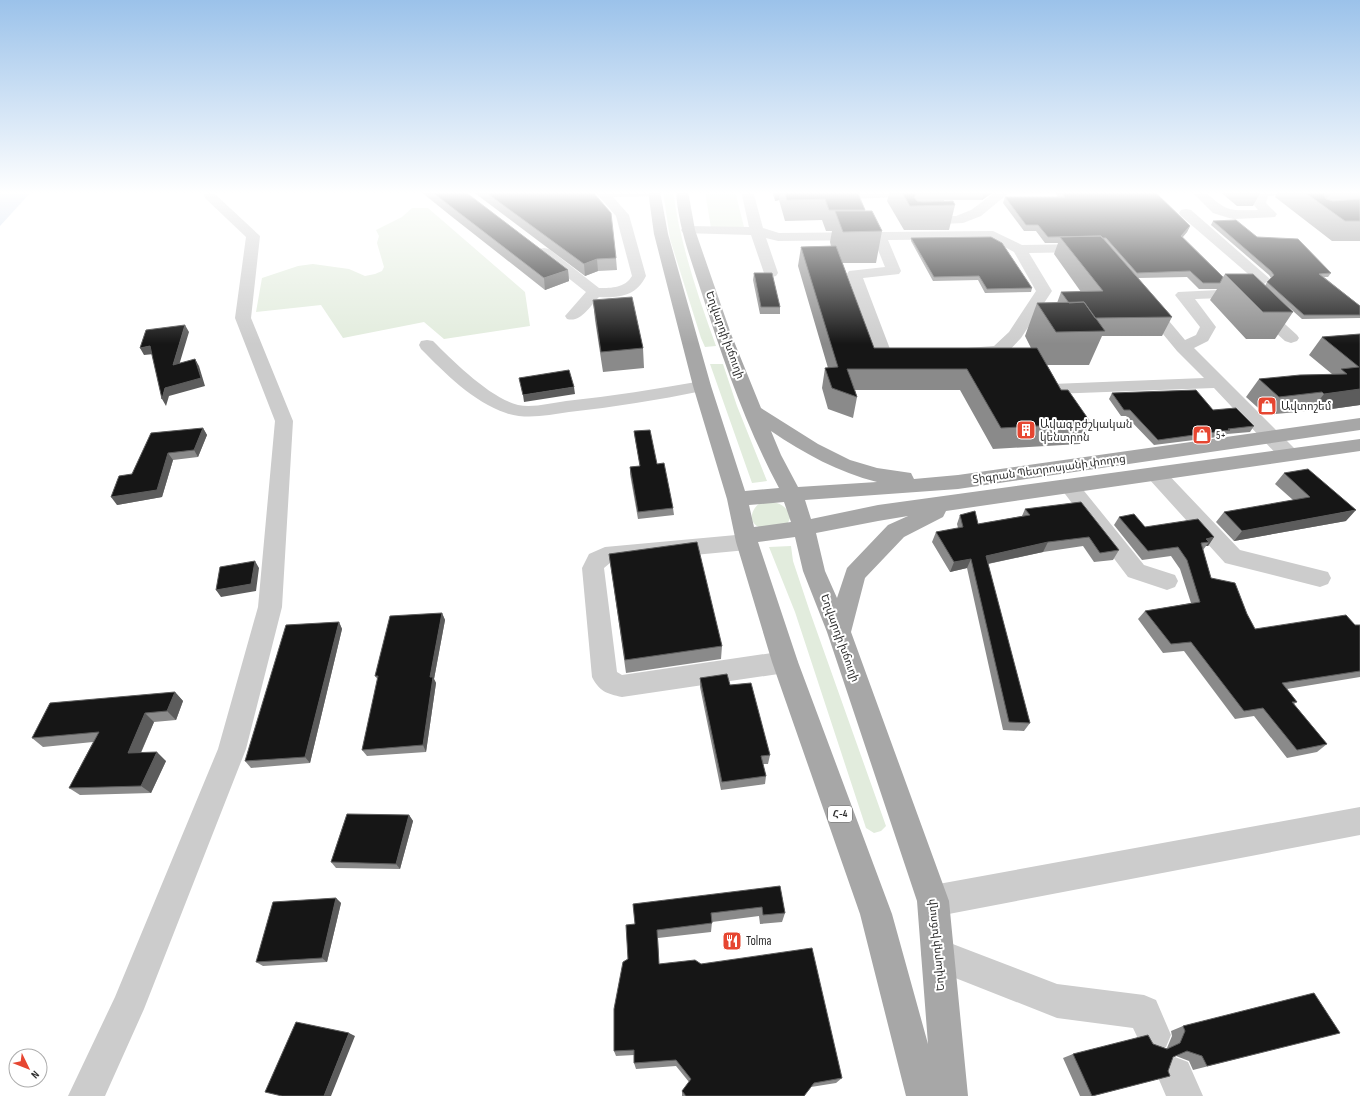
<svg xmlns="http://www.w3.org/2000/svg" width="1360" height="1096" viewBox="0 0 1360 1096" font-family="'Sofia Sans Condensed','Noto Sans Armenian',sans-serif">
<rect width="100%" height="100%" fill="#fff"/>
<path fill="#e2ecdd" d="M663 191H673C680 244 698 296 716 346L705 347 701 338 670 239Z
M705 191H735L744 227 711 228Z
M412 208H428L525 292 530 326 444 339 424 322 343 338 321 305 256 312 262 278 298 266 313 264 349 269 365 276 375 274 382 271 384 267 377 243 379 236 376 230 402 217Z
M710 364H723L737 406 767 481 752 483Z
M762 502C777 502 783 502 791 516L787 525C780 526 772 528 765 528 748 528 748 509 762 502Z
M791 546 793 561 810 612 886 826 881 831 874 833 866 828 795 612 769 547Z"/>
<path fill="#c9d8ec" d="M0 191H32L0 226Z"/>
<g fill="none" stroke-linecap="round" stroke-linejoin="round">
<path fill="#ccc" fill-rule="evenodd" d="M203 191H215V194L260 236 251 318 293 421 282 607 246 749 144 1009 105 1096H68L115 997 218 749 258 607 275 421 235 318 246 237 205 198Z
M594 191H659L660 192 658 195 654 196 613 197 629 215 646 276C636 296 620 298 599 297 590 306 581 323 567 319L565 316 586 292 539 255 537 252 539 249 544 248 549 249 599 288C612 288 625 288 632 276L616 216Z
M741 191H753L763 228 779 233 993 231 1022 245 1085 244 1090 245 1092 248 1090 251 1085 252 1029 253 1052 291 1021 338 1005 355 973 357 967 356 965 352 967 348 994 346 1009 332 1036 291 1014 252 990 239 888 240 901 271 899 274 863 278 890 349 906 348 912 349 914 353 912 357C901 359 889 360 878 358L876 354 847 274 849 271 885 267 874 240 778 241 766 238 778 273 776 276 771 277 766 276 764 273 751 235 683 233 681 230 683 227 688 226 749 227Z
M816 191H926L924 194 913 197 839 199 818 194Z
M997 191H1011L981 216 963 223 921 225 916 224 914 221 916 218 921 217 956 216 971 210Z
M1191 191H1204C1227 211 1227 211 1258 210L1253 204 1258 191H1296L1294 194 1268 196 1266 203 1277 214 1275 217 1234 219 1229 218 1213 213Z
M1186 209 1191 210 1270 279 1249 297 1195 299 1216 327 1208 341 1194 348 1295 449 1298 454 1295 459 1288 460 1281 459 1214 388 1052 394 1046 393 1043 389 1046 385 1052 384 1204 378 1177 351 1139 305 1141 302 1147 300 1153 302 1185 340 1196 335 1200 327 1175 295 1178 292 1240 289 1254 279 1181 216 1179 213 1181 210Z
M1259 304 1265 306 1297 335 1299 338 1297 341 1291 343 1285 341 1253 312 1251 309 1253 306Z
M427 340 433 341C453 361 490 398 518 405 533 408 551 403 566 401 612 396 657 389 702 381L708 382 711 386 708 390 702 391C658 400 614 407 569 412 548 415 527 420 506 413 473 402 445 373 421 349L419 345 421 341Z
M1156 467 1163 469 1240 550 1328 572 1331 578 1328 584 1320 587 1225 563 1149 479 1146 474 1149 469Z
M1069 479 1076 481 1144 565 1175 575 1178 581 1175 587 1167 590 1128 577 1059 486 1062 481Z
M747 534 755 536 758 542 755 548 747 550 610 563 604 568 617 672 622 675 785 651 794 655 798 662 794 669 785 673 622 697C607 694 599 691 592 677L582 568 589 554 605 547Z
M1360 807V835L933 917 922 912 917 901 922 890 933 885Z
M937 938 1057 984 1144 995 1156 1000 1171 1035 1166 1047 1154 1052 1142 1047 1133 1028 1057 1018 925 966 921 954 925 942Z
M1175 1057 1188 1062 1203 1096H1166L1157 1075 1162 1062Z"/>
<path fill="#a7a7a7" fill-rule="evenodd" d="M648 191H660L668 234 711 386 745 491 779 488C746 426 723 360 702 294 691 260 678 226 676 191H688L695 230 731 334 761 408 818 444 850 460 877 468 911 473 914 479 958 475 1360 418V430L958 489 805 500 811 519 878 505 1360 439V451L946 511 943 517 904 537 865 578 851 632 949 901 968 1096H906L860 914 772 662 736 542 727 499 693 386 654 234ZM771 431C805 454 838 472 877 482L798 487 781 455ZM784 502 791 522 754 527 749 505ZM908 516 888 525 847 568 837 598 825 571 816 533 878 521ZM795 537 803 571 827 632 917 901 928 1044 892 914 798 662 758 542Z"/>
</g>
<path fill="#8a8a8a" d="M420 191H464L472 197 568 270 569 281 545 290 451 216Z
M472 191H592L616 258 617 270 598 271 585 276Z
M772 191H857L865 210V211L882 231 876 263H842L874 348H1031L1025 336 1037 303H1057L1061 292H1081L1054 254 1058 243H1045L1036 231H1024L1003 203 1005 197H1058L1054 191H1154L1190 226 1187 232 1183 237 1223 277 1225 274 1265 286 1267 282 1271 278 1269 275 1211 225 1213 221 1257 237 1331 273 1328 277H1324L1360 306V318L1302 319 1268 289 1293 312 1275 339H1246L1210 300 1217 289H1199L1187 277 1138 278 1172 317 1162 336H1102L1089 365H1047L1061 390 1091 423 1080 444 993 449 960 390H855L857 397 853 418 828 409 822 388 825 368H828L798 266 801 247 831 246 830 242 832 231H826L822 220 785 221 779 200 775 201Z
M890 191H995L982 200H944V201L955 205 949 230H904L887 201Z
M1219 191H1261L1253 206H1237Z
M1278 191H1360V241H1332L1275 197Z
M911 238 1032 288 1031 292 985 293 978 280 933 281 911 241Z
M754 273 780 307V314H760L753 280Z
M593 300 643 348 644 368 603 372 595 320Z
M1360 334V405L1310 412 1308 411 1266 415 1246 397 1259 379 1332 374 1309 355 1322 337Z
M1112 393 1213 410 1254 426 1250 432 1227 434 1226 436 1154 445 1126 416H1121L1109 399Z
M203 428 207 435 198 457 173 460 162 497 117 505 132 474Z
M634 431 657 464 673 508 674 515 638 519 630 474V467L640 466 635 439Z
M1284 473 1346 521 1234 541 1216 522 1224 512 1293 500 1275 484Z
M1025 509 1119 550 1113 560 1094 562 1083 546 1043 552 988 564 1030 723 1024 731 1003 730 967 568 950 572 932 542 936 532 958 528 957 524 960 515 978 524 1022 516Z
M1119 517 1145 527 1214 537 1208 546H1206L1203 550 1211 578 1247 614 1255 629 1355 625H1360V677L1287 689 1297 702 1294 704 1327 744 1317 752 1287 758 1254 716 1235 719 1184 651 1163 653 1138 619 1145 611 1191 603 1180 569 1171 556 1142 560 1114 525Z
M609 554 722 646 721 659 626 673Z
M442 613 445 620 434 679 436 683 426 752 367 756 362 750 378 680 375 676Z
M339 622 342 629 310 763 251 768 245 761Z
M700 678 730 685 770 755 768 764H763L766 776 765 784 721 790 700 687Z
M175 692 183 701 176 720 154 722 141 753 166 761 151 793 80 795 69 788 93 742 43 747 32 738Z
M409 815 413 821 400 869 336 868 331 862Z
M780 886 785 913 782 922 760 924 759 916 712 922 711 932 658 938 659 964 842 1078 836 1083 811 1087 804 1096H682V1091L689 1082 676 1066 636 1069 634 1063V1055L616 1056 614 1051 628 959 635 924Z
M336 898 341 903 327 962 263 966 256 962Z
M1183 1026 1340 1033 1324 1037 1193 1070 1189 1061 1176 1056 1173 1057 1168 1071 1170 1076 1093 1096H1080L1063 1058 1073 1054 1153 1044 1165 1048H1167L1172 1036 1171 1031Z"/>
<path fill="#5c5c5c" d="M776 191H780L779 200 775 201Z
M985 191H995L982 200Z
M1327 191H1332L1323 205 1324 195Z
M1190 226 1187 232 1178 242 1181 236Z
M597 259 598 271 585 276 584 264Z
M568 270 569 281 545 290 544 278Z
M185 325 189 332 177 372 173 365Z
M150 346 154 354 144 355 140 348Z
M195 359 199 366 205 386 169 396 166 406 162 399 165 388Z
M574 387 575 394 524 402 523 395Z
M1360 389V405L1310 412 1324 394Z
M203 428 207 435 198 457 194 450Z
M168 453 173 460 162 497 117 505 111 497Z
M1356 510 1346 521 1234 541 1242 531Z
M1214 537 1208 546H1206L1209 542 1206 539Z
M1048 542 1043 552 982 565 986 556Z
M971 559 967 568 950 572 954 562Z
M255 561 259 568 256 591 221 597 216 590Z
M442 613 445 620 434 679 436 683 426 752 423 745 430 677Z
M339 622 342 629 310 763 305 757Z
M175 692 183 701 176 720 167 711Z
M145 713 154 722 137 761 128 753Z
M157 752 166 761 151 793 141 786Z
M409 815 413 821 400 869 396 864Z
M336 898 341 903 327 962 322 958Z
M349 1033 355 1036 331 1096H324Z"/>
<path fill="#161616" stroke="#5c5c5c" d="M431 191H464L472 197 568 270 544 278 449 205Z
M484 191H592L611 213 616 258 597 259 584 264Z
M784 191H857L865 210H829L825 199 787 200Z
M901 191H943L917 192 914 197 917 201 923 202 953 201 955 205 910 206Z
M1060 191H1154L1190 226 1181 236 1223 277 1220 283H1203L1190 271 1137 273 1106 238H1102L1101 236 1048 237 1038 225H1026L1005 197H1065Z
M1303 191H1329H1327L1324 195 1326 199 1333 201 1360 199V221H1345Z
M835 211H872L882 231 843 232Z
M1236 220 1257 237 1298 239 1331 273 1319 274 1360 306V315H1304L1267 282 1274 275 1271 271 1213 221Z
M1101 236 1172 317 1095 318 1084 302 1069 303 1061 292 1103 291 1060 237Z
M991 237 1002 243 1032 288 987 289 979 276 934 277 911 238Z
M836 246 874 348H1037L1061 390H1068L1091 423 1001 428 967 369H847L857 397 832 388 825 368 838 367 801 247Z
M754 273H772L780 307H761Z
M1225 274H1253L1293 312H1263Z
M632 297 643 348 601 352 593 300Z
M1084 302 1105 331 1056 332 1037 303Z
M185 325 173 365 195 359 201 378 165 388 162 399 150 346 140 348 146 330Z
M1360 334V389L1324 394 1322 392 1279 397 1259 379 1300 375 1347 374 1341 369 1359 367 1322 337Z
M569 370 574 387 523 395 519 378Z
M1196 390 1213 410 1236 408 1254 426 1228 429 1230 430 1158 440 1130 410H1124L1112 393Z
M203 428 194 450 168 453 157 490 111 497 119 476 132 474 151 433Z
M650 430 657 464 664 463 673 508 638 512 630 467 640 466 634 431Z
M1308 469 1356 510 1242 531 1224 512 1310 497 1284 473Z
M1081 502 1119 550 1100 553 1089 537 1048 542 986 556 1030 723 1009 722 971 559 954 562 936 532 963 527 960 515 975 511 978 524 1030 515 1025 509Z
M1134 514 1145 527 1198 519 1214 537 1206 539 1209 542 1201 543 1211 578 1235 583 1247 614 1255 629 1346 615 1355 625H1360V671L1282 683 1297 702H1292L1327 744 1297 750 1263 708 1244 711 1191 642 1171 644 1145 611 1200 602 1187 560 1178 547 1148 551 1119 517Z
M697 542 722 646 625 660 609 554Z
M255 561 251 584 216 590 220 567Z
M442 613 430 677H433L423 745 362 750 378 676H375L390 616Z
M339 622 305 757 245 761 286 625Z
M727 674 730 685 751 683 770 755 761 756 766 776 722 782 700 678Z
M175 692 167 711 145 713 128 753 157 752 141 786 69 788 99 732 32 738 50 703Z
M347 814 409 815 396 864 331 862Z
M780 886 785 913 763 915 762 907 711 913 712 923 657 930 659 964 695 960 701 964 812 948 842 1078 814 1083 804 1096H686L682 1091 691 1079 676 1060 634 1063V1050L614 1051V1009L623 962 628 959 626 925 635 924 633 904Z
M336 898 322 958 256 962 273 902Z
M1314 993 1340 1033 1207 1066 1202 1056 1187 1051 1173 1057 1168 1071 1170 1076 1092 1096 1073 1054 1148 1035 1153 1044 1167 1049 1180 1043 1185 1031 1183 1026Z
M296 1022 349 1033 324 1096H282L265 1092Z"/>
<linearGradient id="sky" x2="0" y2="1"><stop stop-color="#9bc2ea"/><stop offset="0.56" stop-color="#fff"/><stop offset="1" stop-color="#fff" stop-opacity="0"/></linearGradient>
<rect width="1360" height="344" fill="url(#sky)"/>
<defs>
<g id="shop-square" transform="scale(1)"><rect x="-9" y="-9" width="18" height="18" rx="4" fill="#e64631" stroke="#fff"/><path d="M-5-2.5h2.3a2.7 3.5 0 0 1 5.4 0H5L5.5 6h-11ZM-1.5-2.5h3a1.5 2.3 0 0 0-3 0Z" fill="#fff"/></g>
<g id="building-square" transform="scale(1)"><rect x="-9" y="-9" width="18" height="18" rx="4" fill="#e64631" stroke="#fff"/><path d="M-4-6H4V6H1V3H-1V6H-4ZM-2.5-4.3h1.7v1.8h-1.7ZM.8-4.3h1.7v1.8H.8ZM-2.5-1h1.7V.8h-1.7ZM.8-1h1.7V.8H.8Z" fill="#fff"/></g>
<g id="restaurant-square" transform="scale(1)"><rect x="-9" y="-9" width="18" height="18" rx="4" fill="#e64631" stroke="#fff"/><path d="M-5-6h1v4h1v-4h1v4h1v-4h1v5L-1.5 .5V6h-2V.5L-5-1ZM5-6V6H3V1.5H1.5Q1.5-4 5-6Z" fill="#fff"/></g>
</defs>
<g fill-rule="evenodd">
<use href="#shop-square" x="1267" y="406"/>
<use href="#building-square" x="1026" y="430"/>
<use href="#shop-square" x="1202" y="435"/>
<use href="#restaurant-square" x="732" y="941"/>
</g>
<g text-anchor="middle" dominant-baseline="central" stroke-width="4" stroke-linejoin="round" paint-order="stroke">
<rect fill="#fff" stroke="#6d6d6d" stroke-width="1" x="828" y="806" width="24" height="16" rx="3"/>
<g font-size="10" font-weight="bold" fill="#2f2f2f">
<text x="840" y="814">Հ-4</text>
</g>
<g font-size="11" fill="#2f2f2f" stroke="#fff">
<text transform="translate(725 335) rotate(70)">Եղվարդի խճուղի</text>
<text transform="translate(1049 469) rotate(-8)">Տիգրան Պետրոսյանի փողոց</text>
<text transform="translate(840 638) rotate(70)">Եղվարդի խճուղի</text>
<text transform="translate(936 945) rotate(-96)">Եղվարդի խճուղի</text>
</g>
<g font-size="11" fill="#2f2f2f" stroke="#fff" text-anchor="start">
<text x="1281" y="406">Ավտոշեմ</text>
<text x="1040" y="424">Ավագ բժշկական<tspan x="1040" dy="13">կենտրոն</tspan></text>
<text x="1216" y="435">5+</text>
</g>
<g font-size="13" fill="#2f2f2f" stroke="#fff" text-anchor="start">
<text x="746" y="941">Tolma</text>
</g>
</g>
<g transform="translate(28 1068) rotate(133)"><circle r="19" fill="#ffffff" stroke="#acacac"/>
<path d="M0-3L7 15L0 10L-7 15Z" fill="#e64631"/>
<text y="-6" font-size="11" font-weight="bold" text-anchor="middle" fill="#2f2f2f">N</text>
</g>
</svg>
